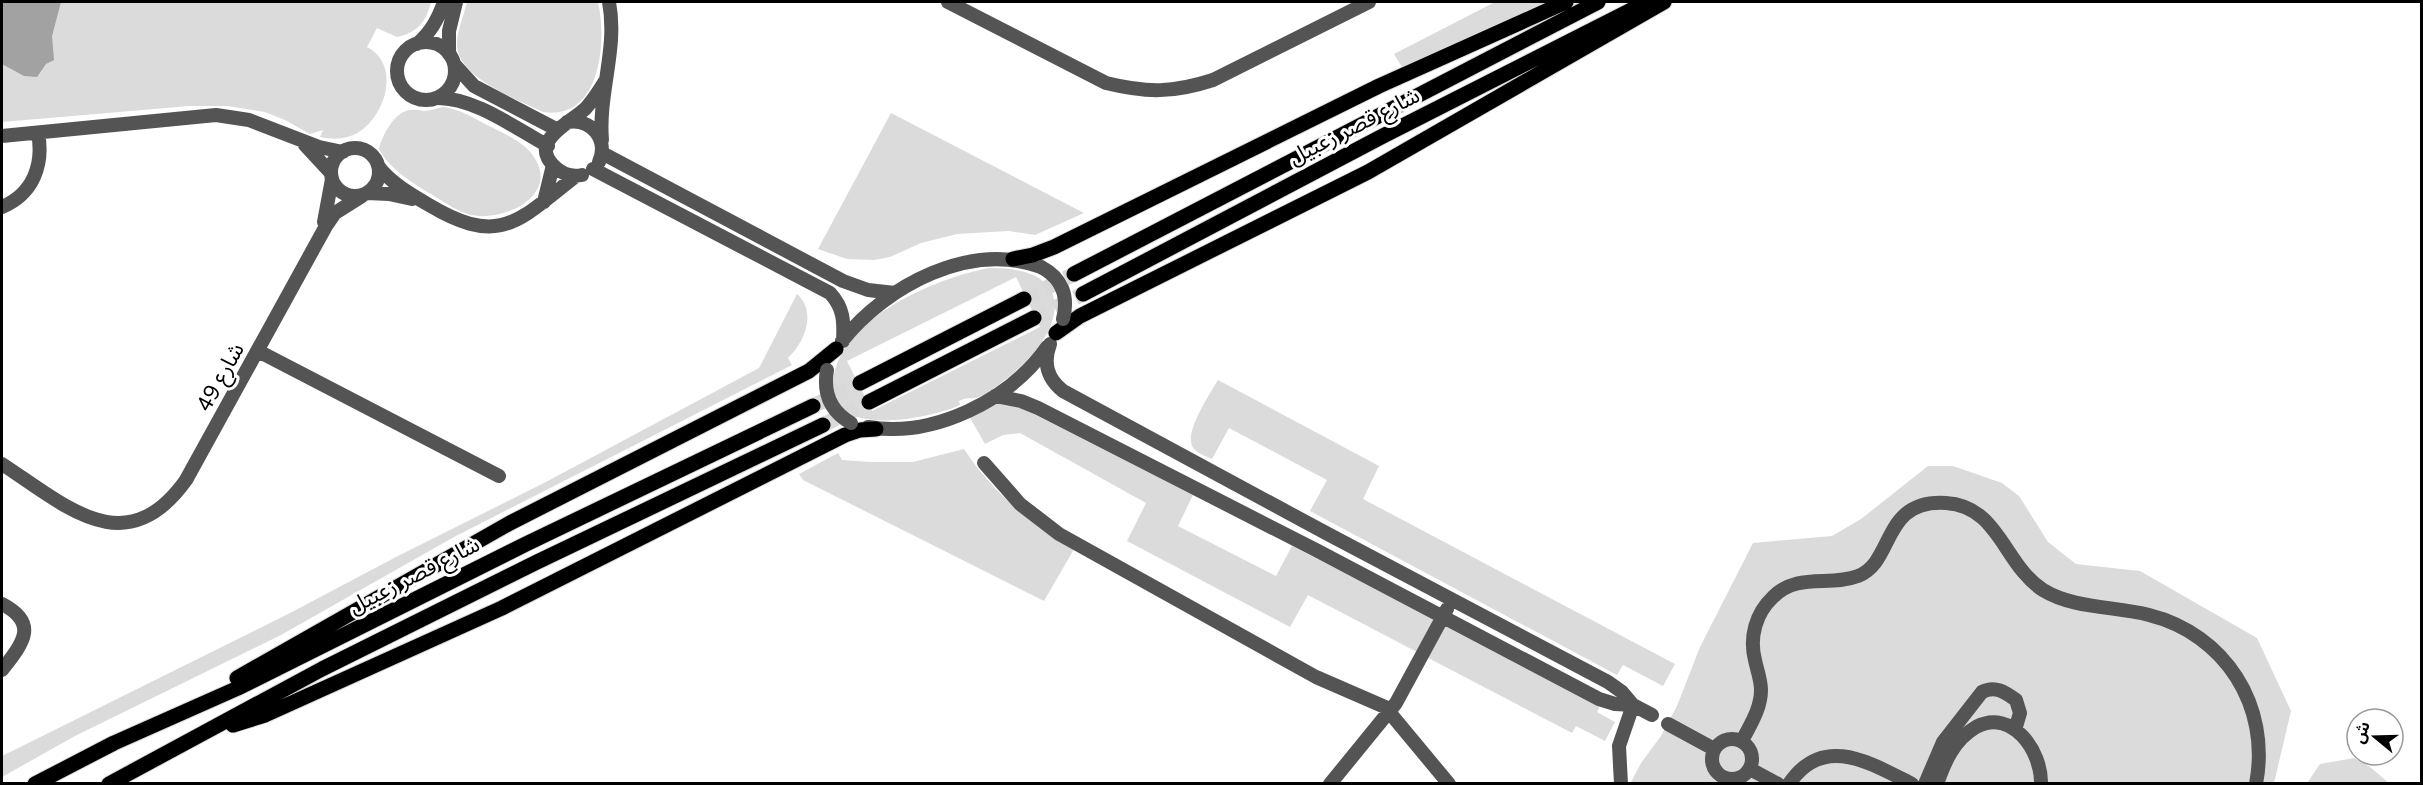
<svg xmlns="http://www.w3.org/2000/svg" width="2423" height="785" viewBox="0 0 2423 785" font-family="Figtree,'Noto Sans Arabic',sans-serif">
<rect width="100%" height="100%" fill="#fff"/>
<path fill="#dbdbdb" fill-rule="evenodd" d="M2 2H431C426 22 418 32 397 37L377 28 367 47C403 65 384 122 353 135 342 140 330 139 320 137L323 130 310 134 285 120 265 112 227 106H189L2 122Z
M467 2H598C607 41 601 121 543 112 517 99 461 79 457 47 456 33 464 15 467 2Z
M1495 2H1547L1402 67 1394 54Z
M443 107C460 109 474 118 489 126 505 134 524 142 534 157 560 196 503 222 471 215 458 212 446 203 434 196 413 183 391 171 379 149 382 136 393 115 406 111 413 109 417 110 424 111 430 111 437 108 443 107Z
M891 113 1084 213 1035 235 1009 231 957 234 921 243 890 257 874 260 847 259 818 249Z
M989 268C1081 267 1065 331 1011 375 1002 382 987 395 976 398 969 399 967 397 959 401L960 405C930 419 826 440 833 381 840 318 936 278 989 268ZM1016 277 1040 327 872 411 847 361Z
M797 294C817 312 805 342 788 358L792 365 454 537 281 635 75 736 2 777V756L290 613 396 557 544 483 759 368Z
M1218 380 1379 466 1363 499 1675 664 1663 686 1623 665 1617 675 1310 511 1327 480 1229 428 1212 459C1207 457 1199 454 1195 450 1180 437 1210 394 1218 380Z
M1000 402 1014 404 1193 495 1178 526 1276 576 1292 546 1601 704 1597 712 1615 722 1605 741 1576 726 1572 733 1308 595 1290 627 1127 541 1146 503 1020 433 1003 435 985 444 969 416 989 404Z
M964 449C992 492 1030 523 1074 549L1044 601 803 480 799 474 838 453 842 460 870 462H913Z
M1928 466H1953L2002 483 2019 496 2048 542 2076 564 2140 571 2257 638 2291 711 2274 783 1630 784 1641 763 1661 736 1677 706 1700 647 1753 543 1832 536 1861 519Z
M2354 758 2370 767 2389 783H2307L2320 764Z"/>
<path fill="#a2a2a2" d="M3 2H61L52 36 54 60 46 64 37 77 24 76 2 64Z"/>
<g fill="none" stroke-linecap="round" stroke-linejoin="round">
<path stroke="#d9d9d9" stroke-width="15" stroke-dasharray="15 8" stroke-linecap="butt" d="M1024 299 1074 274
M1034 318 1083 294
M813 406 860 383
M823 425 869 402"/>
<g stroke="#dbdbdb" stroke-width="17">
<path id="major" d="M1013 259 1033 255 1054 247 1379 86 1566 2
M1074 274 1598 2
M1083 294 1381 137 1647 2
M1056 333 1080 316 1368 172 1664 2
M860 383 1024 299
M869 402 1034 318
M237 678 510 523 809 371 836 349
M233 725 265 715 502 608 845 435 860 430 876 429
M35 784 114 743 238 688 526 544 813 406
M109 784 322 669 537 562 823 425"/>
</g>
<path stroke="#545454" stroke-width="14" d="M948 2 1106 83C1147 93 1173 93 1213 80L1369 2
M397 71a29 29 0 1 1 58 0a29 29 0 1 1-58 0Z
M417 44C431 32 438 19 444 2
M449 54V31L456 2
M454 64 474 86 556 129
M436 98C474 97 515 128 548 146
M567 122C591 118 609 139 599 162
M2 136 216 115 249 120 319 147 343 152
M602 140C598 93 618 49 609 2
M305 145 331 173
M331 172a24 24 0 1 1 48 0a24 24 0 1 1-48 0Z
M602 153 843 281 868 290 895 293
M378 166C391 183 410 194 429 205 501 248 519 220 576 176
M593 169 830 293C844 308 844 322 843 341
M582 175C572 177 564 175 556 168 526 141 571 123 586 108 593 100 599 91 605 81
M367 193 389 194 412 199
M544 202 553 165
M2 207C33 194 44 165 38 133
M324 222 332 179
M842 341C887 285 970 241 1041 267
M1050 344C1043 363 1047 378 1063 391L1326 533 1608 682 1622 692 1633 705
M258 351 499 476
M995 396 1021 401 1038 408 1316 550 1599 699 1615 704 1633 705 1652 715
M868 427C933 438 1009 401 1047 347
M984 463 1020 504 1059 534 1316 677 1385 707 1449 784
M2 464C66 506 126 564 186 480L326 226 335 213 362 196
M2 604C40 624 22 644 2 670
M1668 724 1714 749
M1712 759a20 20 0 1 1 40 0a20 20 0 1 1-40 0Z
M1742 741C1750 725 1761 709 1761 690 1761 680 1757 670 1755 660 1749 637 1756 613 1773 597 1798 572 1829 587 1858 576 1895 562 1881 499 1946 503 1999 506 2004 565 2043 590 2074 609 2115 606 2149 615 2225 634 2271 706 2256 784
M1750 769 1778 784
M1330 784 1396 703 1447 609
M1621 784 1619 746 1633 705
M1789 784C1823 733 1870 763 1912 784
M1925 784 1943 742 1982 692C1995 685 2005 692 2016 700L2020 713 2015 730
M1937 784C1945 761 1954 740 1976 727 2012 708 2042 751 2041 784"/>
<use href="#major" stroke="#000" stroke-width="15"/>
<path stroke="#545454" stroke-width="14" d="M1041 267C1062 278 1069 296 1063 319
M827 370C823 393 830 411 851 423"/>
</g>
<g text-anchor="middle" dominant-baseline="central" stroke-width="6" stroke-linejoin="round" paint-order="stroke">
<g font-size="22" fill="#000" stroke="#fff">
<text transform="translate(1354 126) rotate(-27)">شارع قصر زعبيل</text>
<text transform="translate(220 377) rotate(-61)">شارع 49</text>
<text transform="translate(414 575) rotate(-27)">شارع قصر زعبيل</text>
</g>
</g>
<rect width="2423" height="785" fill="none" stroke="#000000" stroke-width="6"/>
<g transform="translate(2375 737) rotate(289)"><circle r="28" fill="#ffffff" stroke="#999999" stroke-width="1.5"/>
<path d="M0-4.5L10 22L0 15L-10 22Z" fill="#000000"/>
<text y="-9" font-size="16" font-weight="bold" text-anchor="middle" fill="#000000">ش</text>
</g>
</svg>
